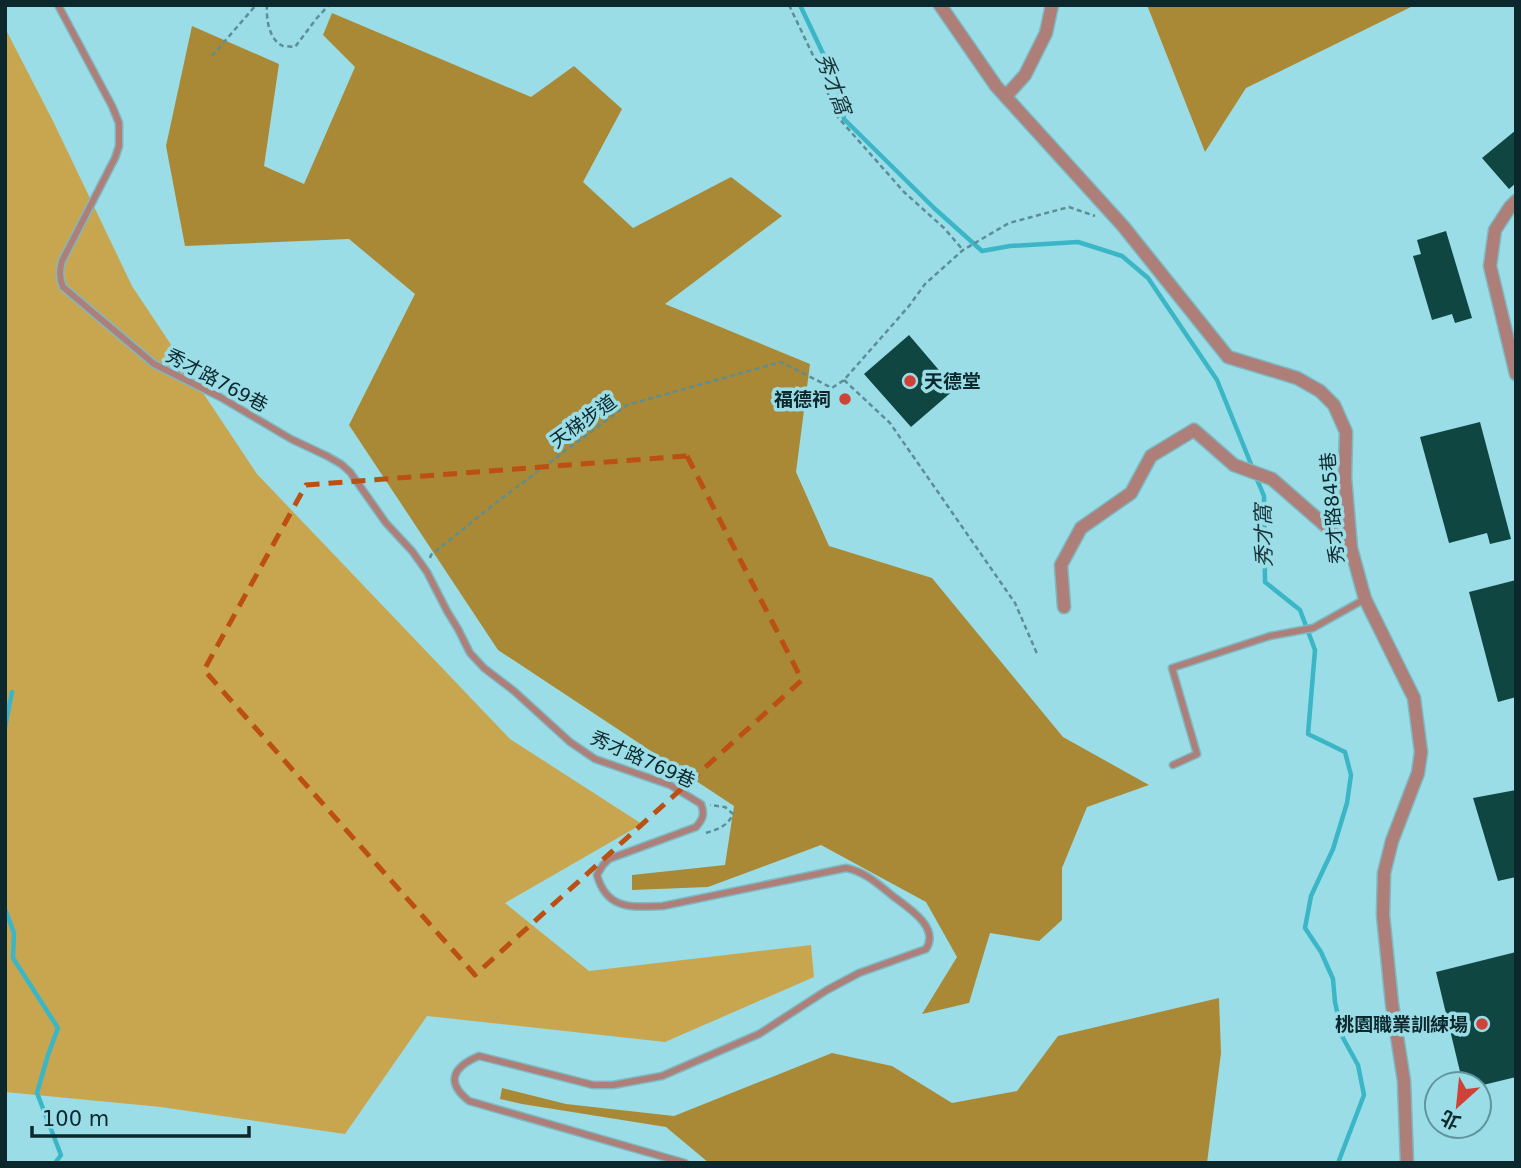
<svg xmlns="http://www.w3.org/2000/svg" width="1521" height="1168" viewBox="0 0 1521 1168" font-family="'DejaVu Sans','Noto Sans TC',sans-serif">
<rect width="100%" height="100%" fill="#9adde7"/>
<path fill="#c8a650" d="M5 28 53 121 132 286 257 474 510 739 642 824 505 903 589 971 811 945 814 977 665 1042 427 1016 345 1134 161 1107 5 1092Z"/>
<path fill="#a98936" d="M1147 5H1415L1246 88 1205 152Z
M332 13 531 97 574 66 622 109 583 182 633 228 731 177 782 216 665 304 810 364 796 472 829 546 932 578 1063 737 1149 785 1087 807 1062 868V920L1039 941 990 933 969 1003 922 1014 957 957 926 902 821 845 708 887 632 890V875L725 865 734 806 498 650 349 425 415 294 349 239 185 246 166 146 192 26 279 64 264 166 304 184 355 67 323 35Z
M1219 998 1221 1053 1207 1163H709L666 1127 522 1104 500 1099 502 1088 566 1104 674 1116 832 1053 892 1066 952 1103 1017 1091 1058 1036Z"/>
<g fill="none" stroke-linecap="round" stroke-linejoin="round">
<path stroke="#3ab6c6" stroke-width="4.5" d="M800 5 838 85 844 119 934 208 982 251 1010 246 1078 242 1122 256 1148 278 1217 380 1253 469
M1256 477 1264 496 1265 582 1300 610 1315 650 1308 734 1345 752 1351 775 1347 803 1333 849 1311 896 1305 928 1321 952 1333 979 1335 1002 1343 1038 1358 1065 1364 1095 1338 1163
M5 727 12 692
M5 909 14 933 13 958 58 1028 48 1055 37 1093 61 1155 55 1163"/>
</g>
<path fill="#0f4642" d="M1516 130V183L1509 189 1482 158Z
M1446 231 1472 318 1455 323 1452 314 1432 320 1413 256 1421 254 1417 240Z
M909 335 955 389 911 427 864 374Z
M1480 422 1511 539 1490 544 1487 533 1449 543 1420 437Z
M1516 580V697L1498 702 1469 592Z
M1516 790V877L1498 881 1473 798Z
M1516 952V1077L1479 1086V1084H1463L1436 972Z"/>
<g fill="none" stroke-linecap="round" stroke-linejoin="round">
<g stroke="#7eb9c2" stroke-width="9">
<path id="lane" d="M58 5 112 106 119 123V146L115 158 62 261C59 271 59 278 63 287L154 364 220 397 291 439 327 456 341 464 350 472 386 523 412 551 427 572 447 611 458 629 470 653 484 668 514 691 570 742 595 759 670 785 701 804C705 814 703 819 696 827L609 859 603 865 597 875C607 911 633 907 663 906L846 868C866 872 879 885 894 897 909 908 940 928 926 949L859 973 827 990 759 1034 662 1076 613 1085H593L479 1056C453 1067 445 1082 469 1101L685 1163
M1173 765 1197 754 1172 668 1270 636 1313 628 1365 599"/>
</g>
<g stroke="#7eb9c2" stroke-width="15">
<path id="street" d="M940 5 996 86 1123 226 1228 357 1297 378 1320 391 1334 405 1346 432 1345 477 1351 548 1365 599 1414 698 1421 752 1418 773 1392 841 1384 873 1383 915 1392 1004 1404 1081 1407 1163
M1006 96 1025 75 1046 33 1052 5
M1516 201 1510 207 1495 230 1490 266 1516 374
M1064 607 1061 565 1081 528 1131 493 1151 456 1194 430 1234 465 1272 479 1351 548"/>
</g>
<path stroke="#5c8e95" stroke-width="2.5" stroke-dasharray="5 3.5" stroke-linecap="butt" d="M267 5C266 19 269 40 283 46 284 46 294 47 295 47L316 19 329 5
M789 5 820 70 835 114 904 192 944 228 963 250
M212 56 256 5
M844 380 890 423 1015 603 1038 656
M430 558 431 555 498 501 627 405 781 362 832 388 844 380 909 306 925 284 963 250 1009 223 1069 207 1095 216
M706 833C718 829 728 826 733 814L725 807 710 805"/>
<use href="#lane" stroke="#ae7e78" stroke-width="6"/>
<use href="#street" stroke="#ae7e78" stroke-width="12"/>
</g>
<path fill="none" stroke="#bc4f12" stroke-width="5" stroke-dasharray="14 9" stroke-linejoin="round" d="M687 456 802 680 475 975 204 670 306 485Z"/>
<g fill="#cf4238" stroke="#9adde7" stroke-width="2.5">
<circle cx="910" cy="381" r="7"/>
<circle cx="845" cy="399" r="7"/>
<circle cx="1482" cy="1024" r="7"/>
</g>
<g text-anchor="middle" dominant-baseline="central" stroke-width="7" stroke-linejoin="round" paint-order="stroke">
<g font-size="19" fill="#0c282c" stroke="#9adde7">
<text transform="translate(217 380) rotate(28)">秀才路769巷</text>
<text transform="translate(583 421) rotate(-36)">天梯步道</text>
<text transform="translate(1332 508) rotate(-95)">秀才路845巷</text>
<text transform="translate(643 759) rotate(24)">秀才路769巷</text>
</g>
<g font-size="19" font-weight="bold" fill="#0c282c" stroke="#9adde7" text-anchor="end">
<text x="924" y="381" text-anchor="start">天德堂</text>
<text x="831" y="399">福德祠</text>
<text x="1468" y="1024">桃園職業訓練場</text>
</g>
<g font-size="21" font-style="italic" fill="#183236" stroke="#9adde7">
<text transform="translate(833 84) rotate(70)">秀才窩</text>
<text transform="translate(1264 536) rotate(-91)">秀才窩</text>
</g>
</g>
<rect width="1521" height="1168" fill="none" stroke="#0c282c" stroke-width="14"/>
<g transform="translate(1458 1105) rotate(207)"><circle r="33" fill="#9adde7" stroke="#61959c" stroke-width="2"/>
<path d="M0-5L12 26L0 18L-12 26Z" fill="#cf4238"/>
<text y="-10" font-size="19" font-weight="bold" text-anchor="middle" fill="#0c282c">北</text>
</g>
<path d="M32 1126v10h217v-10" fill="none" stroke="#0c282c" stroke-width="3.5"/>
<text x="42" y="1126" font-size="21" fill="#0c282c" stroke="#9adde7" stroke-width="5" paint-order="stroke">100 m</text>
</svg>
